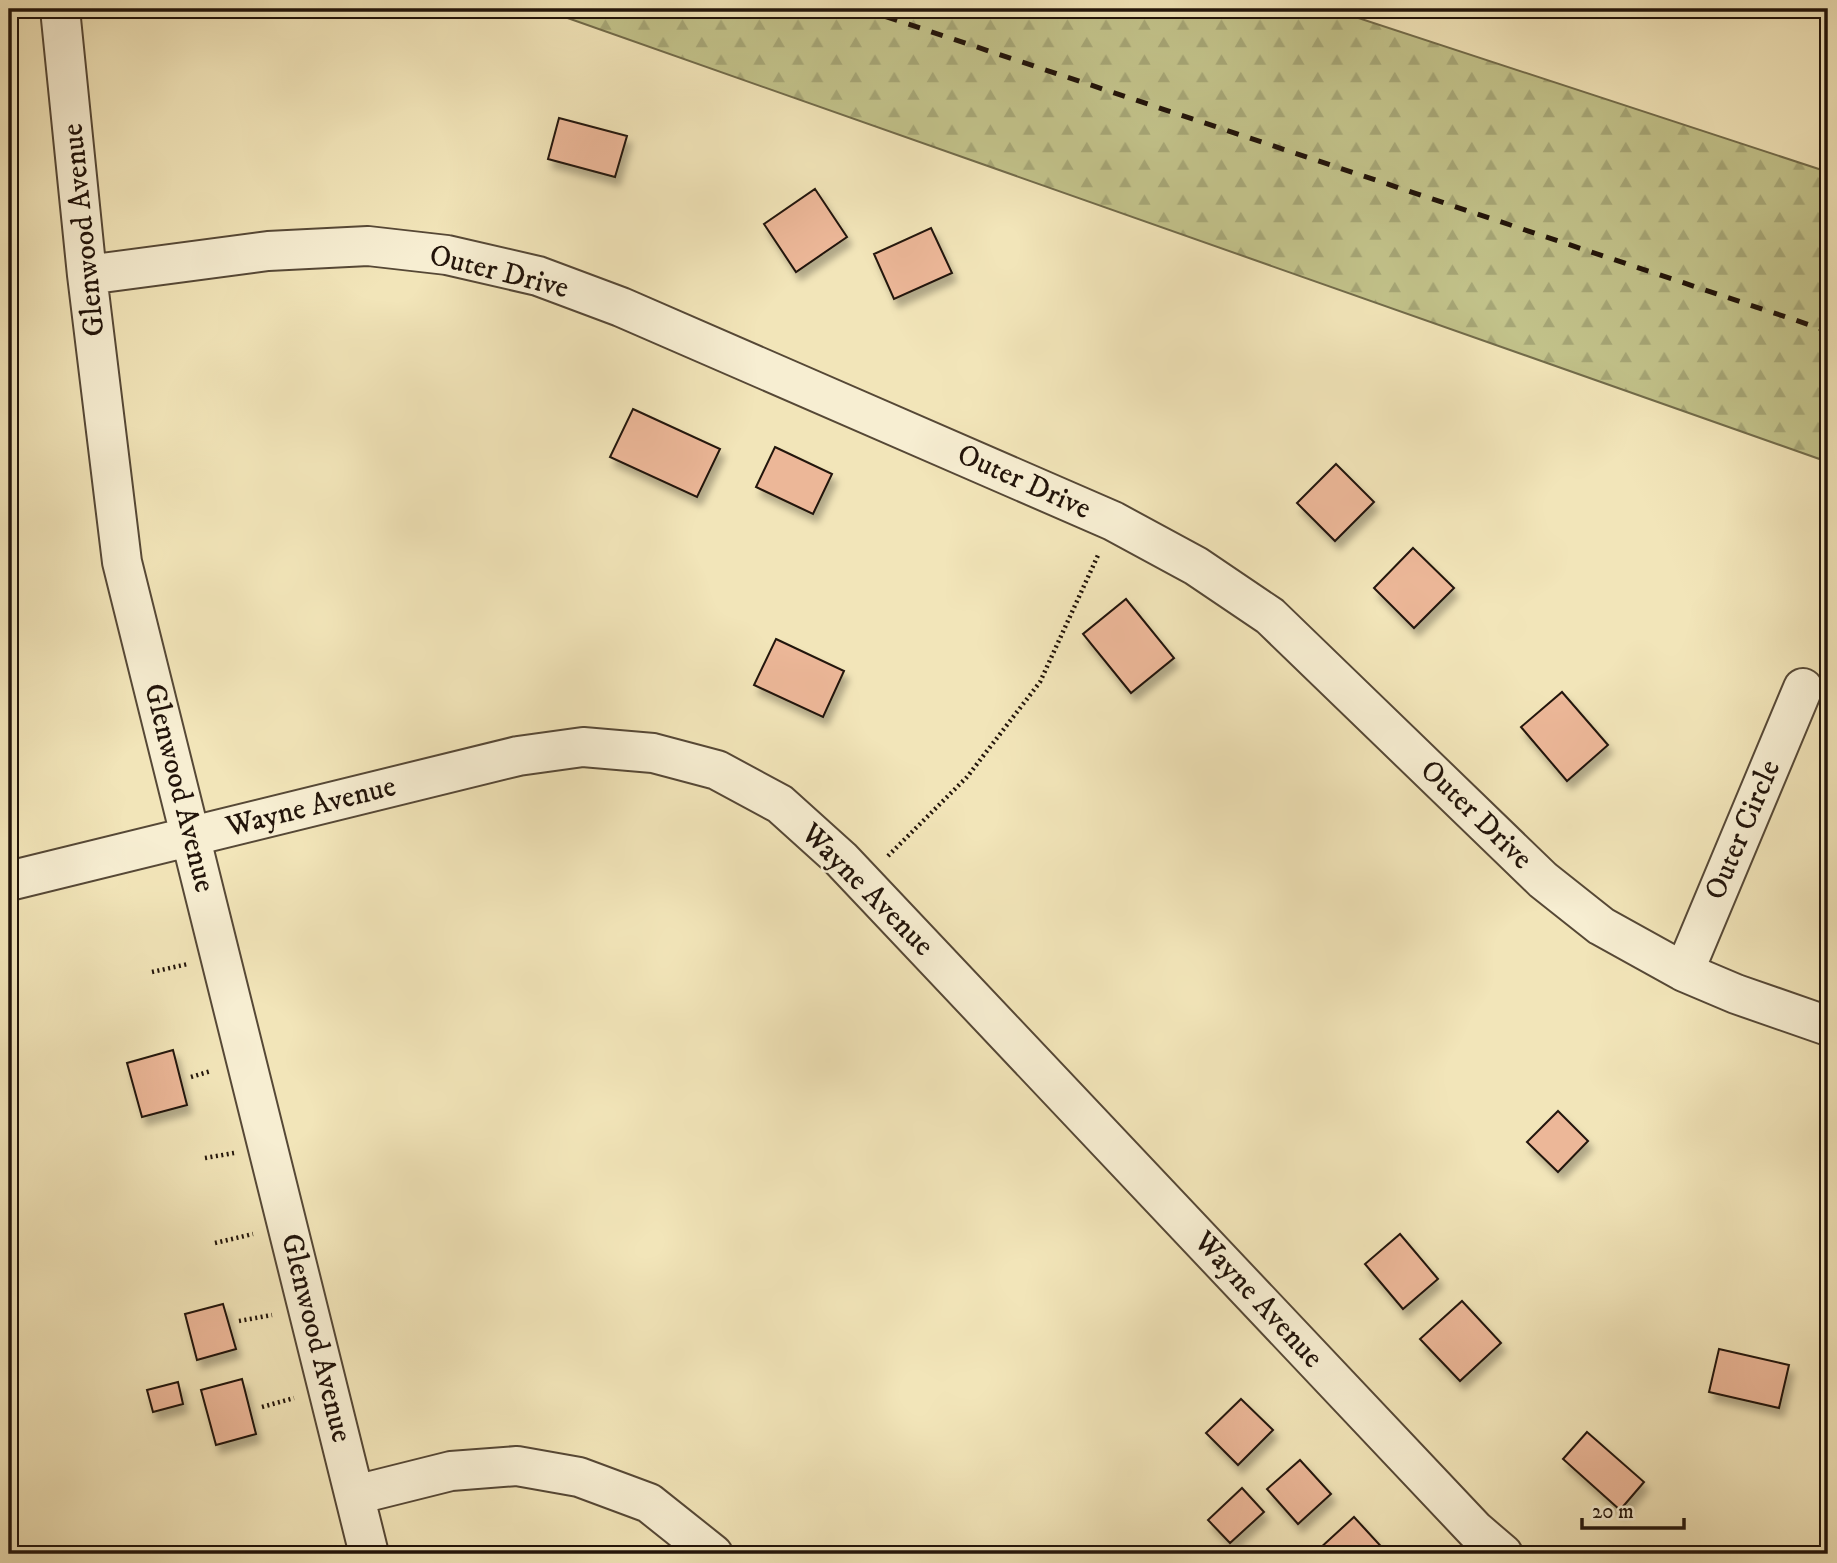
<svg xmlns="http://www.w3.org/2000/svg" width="1837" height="1563" viewBox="0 0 1837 1563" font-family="'IM FELL DW Pica',serif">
<defs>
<pattern id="forest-firs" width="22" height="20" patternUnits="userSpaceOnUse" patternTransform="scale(1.75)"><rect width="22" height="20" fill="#c2c28a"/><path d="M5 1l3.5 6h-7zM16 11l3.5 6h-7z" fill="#a6a676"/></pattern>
<filter id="shadow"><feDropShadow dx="4.5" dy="8" stdDeviation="3.5" flood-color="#0004"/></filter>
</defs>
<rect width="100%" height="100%" fill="#f2e5b9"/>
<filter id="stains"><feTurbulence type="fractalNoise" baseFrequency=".00286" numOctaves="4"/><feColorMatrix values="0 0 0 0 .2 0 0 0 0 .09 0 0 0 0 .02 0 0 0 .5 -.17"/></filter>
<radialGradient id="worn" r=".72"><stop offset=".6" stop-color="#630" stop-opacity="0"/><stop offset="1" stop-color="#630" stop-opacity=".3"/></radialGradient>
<path fill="url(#forest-firs)" stroke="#726b4a" stroke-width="2" d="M542 9H1331L1828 172V462Z"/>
<path fill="#ecb798" stroke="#22140a" stroke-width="2" filter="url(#shadow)" d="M559 118 627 136 615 177 548 159Z
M815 189 847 237 796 272 764 224Z
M931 228 952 273 894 299 874 254Z
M633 409 720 449 697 497 610 457Z
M775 447 832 474 813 514 756 487Z
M1336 464 1374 502 1335 541 1297 503Z
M1413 548 1454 588 1414 628 1374 588Z
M1126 599 1174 658 1131 693 1083 634Z
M776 639 844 671 823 717 754 685Z
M1562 692 1608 745 1567 781 1521 727Z
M173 1050 187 1105 142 1117 127 1063Z
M1558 1111 1588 1141 1558 1172 1527 1142Z
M1400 1234 1438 1279 1403 1309 1365 1264Z
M1462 1301 1501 1343 1460 1381 1420 1339Z
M223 1304 236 1349 197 1360 185 1314Z
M1719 1349 1789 1365 1779 1408 1709 1392Z
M242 1379 256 1434 216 1445 201 1390Z
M178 1382 183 1404 153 1412 147 1390Z
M1241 1399 1273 1430 1238 1465 1206 1433Z
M1587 1432 1644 1482 1620 1510 1563 1459Z
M1300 1460 1331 1494 1298 1524 1267 1489Z
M1242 1488 1264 1512 1230 1543 1208 1520Z
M1354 1517 1388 1554H1322L1318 1550Z"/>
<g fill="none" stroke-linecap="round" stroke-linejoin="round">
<g stroke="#564836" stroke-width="42">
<path id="minor" d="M60 9 87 275 122 562 369 1554
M87 275 268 251 368 246 447 255 538 276 621 307 1113 521 1196 566 1270 616 1543 880 1601 926 1684 972 1736 994 1828 1026
M9 881 518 756 583 747 653 753 717 770 780 804 841 859 1475 1530 1503 1554
M1684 972 1803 688
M355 1495 451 1471 517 1466 579 1477 649 1503 713 1554"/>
</g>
<path stroke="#22140a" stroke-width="4.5" stroke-dasharray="2 3.5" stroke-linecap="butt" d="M888 856 967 777 1040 682 1099 553
M152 972 188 964
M191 1077 211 1071
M205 1158 234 1153
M215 1243 253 1234
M239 1321 272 1315
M262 1407 294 1398"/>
<use href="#minor" stroke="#f7eed2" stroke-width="38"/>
<path stroke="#22140a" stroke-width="5" stroke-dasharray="12 12" stroke-linecap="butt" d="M863 9 1828 331"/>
</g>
<g text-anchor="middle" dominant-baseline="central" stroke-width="5" stroke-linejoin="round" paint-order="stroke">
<g font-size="30" fill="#22140a" stroke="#f7eed2">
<text transform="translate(84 230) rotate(-96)">Glenwood Avenue</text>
<text transform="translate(499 272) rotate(14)">Outer Drive</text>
<text transform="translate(1024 482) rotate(24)">Outer Drive</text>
<text transform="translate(179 788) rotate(76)">Glenwood Avenue</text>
<text transform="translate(311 807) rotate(-14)">Wayne Avenue</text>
<text transform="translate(1476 815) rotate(44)">Outer Drive</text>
<text transform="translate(1743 830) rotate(-67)">Outer Circle</text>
<text transform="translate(867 890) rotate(45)">Wayne Avenue</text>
<text transform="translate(1258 1300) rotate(47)">Wayne Avenue</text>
<text transform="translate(316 1338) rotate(76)">Glenwood Avenue</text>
</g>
</g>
<rect width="1837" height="1563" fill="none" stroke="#f2e5b9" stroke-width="35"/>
<rect x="10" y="10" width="1816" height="1542" fill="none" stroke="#22140a" stroke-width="3.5"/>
<rect x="18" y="18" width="1802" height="1528" fill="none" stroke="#22140a" stroke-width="2"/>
<path d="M1582 1518v10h102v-10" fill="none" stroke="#22140a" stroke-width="3.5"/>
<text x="1592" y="1518" font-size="21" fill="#22140a" stroke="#f7eed2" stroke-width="5" paint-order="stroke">20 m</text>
<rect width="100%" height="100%" filter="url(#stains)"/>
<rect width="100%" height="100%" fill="url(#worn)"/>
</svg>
